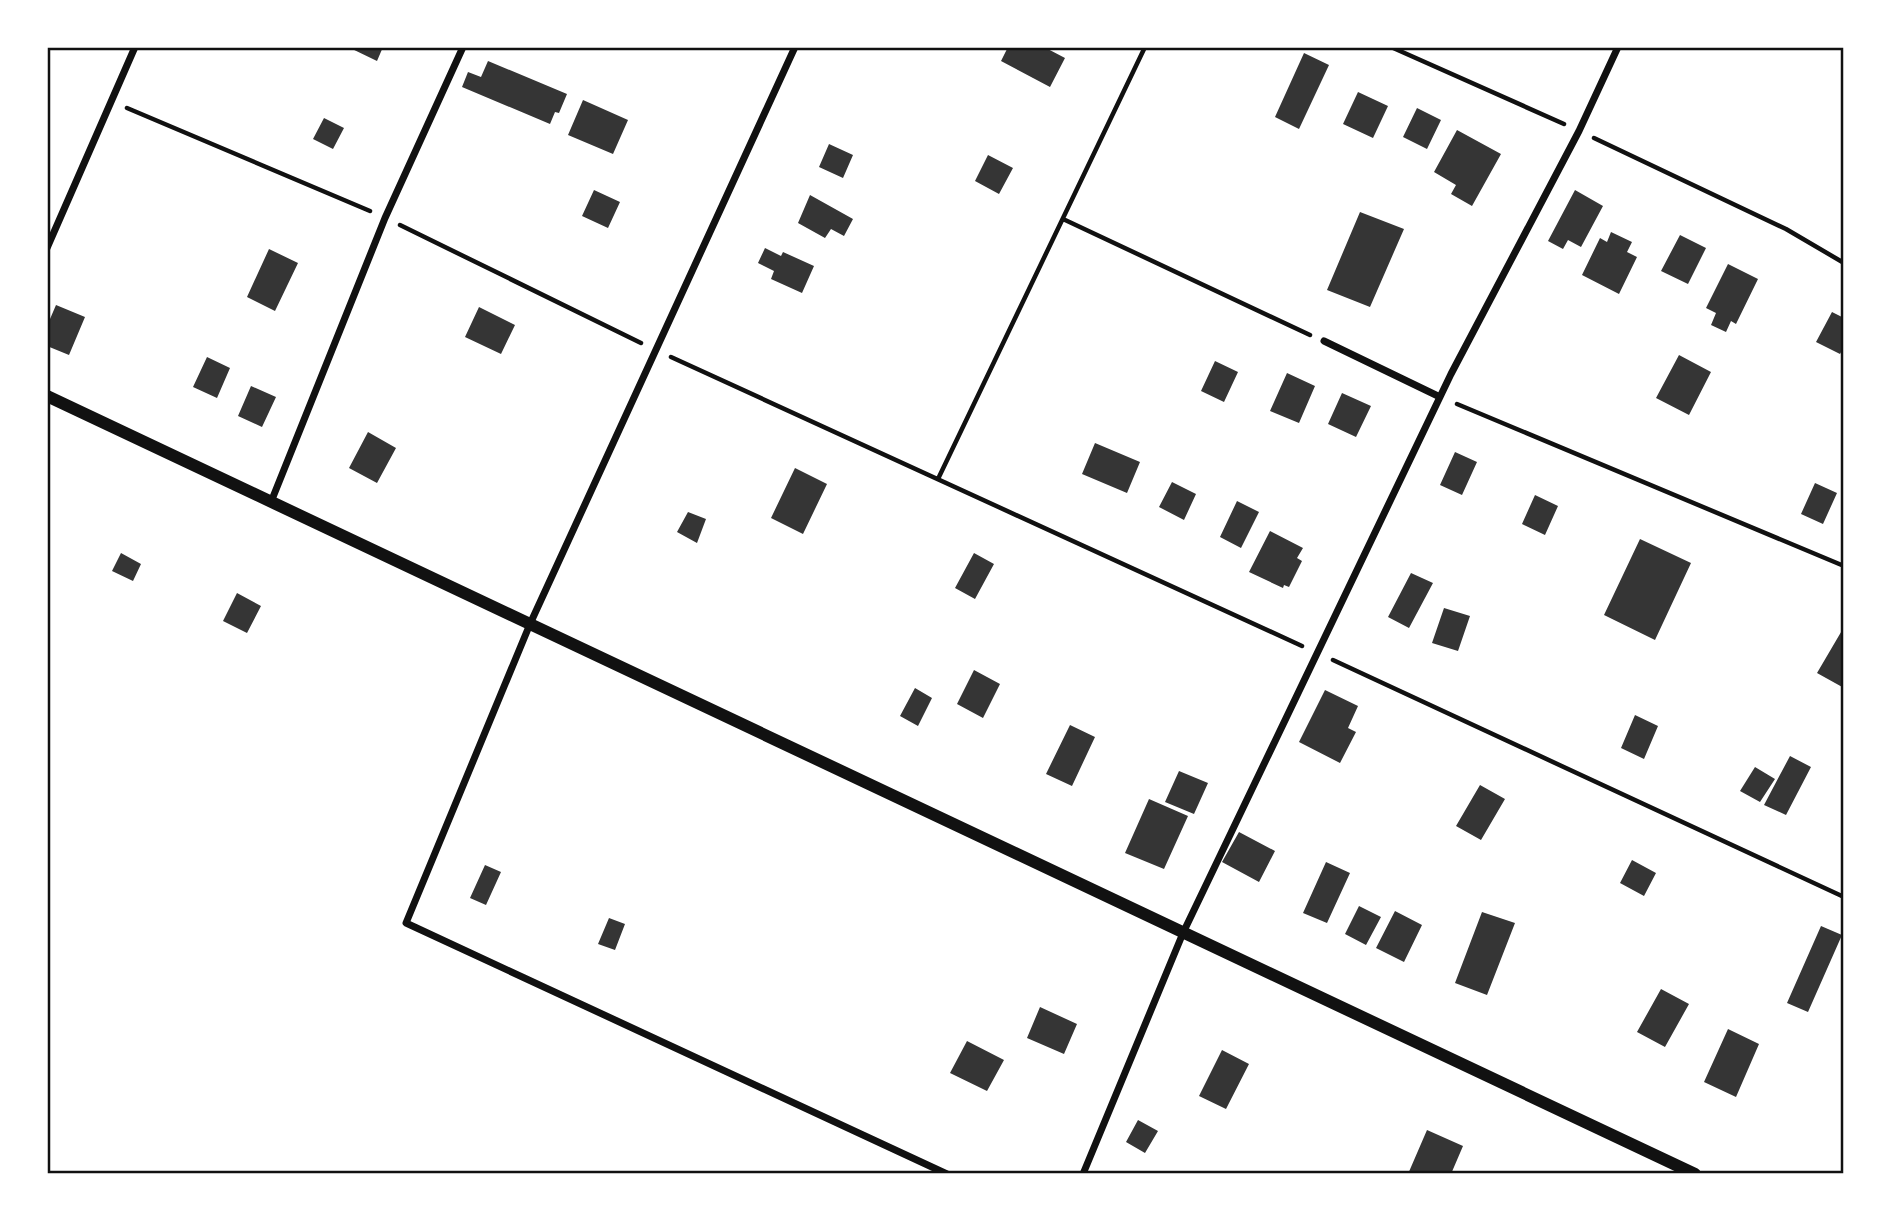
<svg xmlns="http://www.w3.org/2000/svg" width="1891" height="1221" viewBox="0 0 1891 1221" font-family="Barlow,sans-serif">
<rect width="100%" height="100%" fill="#fff"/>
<path fill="#353535" d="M348 47H383L377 61Z
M1008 47H1044L1065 58 1050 87 1001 61Z
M1304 53 1329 65 1299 129 1275 117Z
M488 61 567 94 559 113 555 112 550 124 462 87 468 72 481 77Z
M1358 92 1388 106 1373 138 1343 124Z
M583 100 628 120 613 154 568 135Z
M1417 108 1441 120 1427 149 1403 137Z
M324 118 344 128 333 149 313 139Z
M1457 130 1501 154 1472 206 1451 194 1456 185 1434 172Z
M829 144 853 155 843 178 819 167Z
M988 155 1013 168 999 194 975 181Z
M594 190 620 202 608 228 582 216Z
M1575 190 1603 206 1581 247 1568 240 1563 249 1548 241Z
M810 195 853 219 844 236 831 229 825 238 798 223Z
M1360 212 1404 229 1370 307 1327 290Z
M1611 232 1632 242 1627 252 1637 257 1619 294 1582 275 1600 238 1607 242Z
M1680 235 1706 248 1688 284 1661 271Z
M765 248 781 256 783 252 814 266 802 293 771 279 774 271 758 263Z
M269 249 298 263 275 311 247 297Z
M1728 264 1758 279 1736 324 1731 321 1726 332 1711 325 1716 313 1706 308Z
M56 305 85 317 69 355 47 346V326Z
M479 307 515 325 501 354 465 337Z
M1832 312 1844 318V347L1840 354 1816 342Z
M1679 355 1711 372 1689 415 1656 398Z
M207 357 230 368 217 398 193 387Z
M1215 361 1238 372 1224 402 1201 391Z
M1287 373 1315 386 1299 423 1270 411Z
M251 386 276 397 262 427 238 416Z
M1342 393 1371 406 1356 437 1328 424Z
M368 432 396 448 377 483 349 468Z
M1095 443 1140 462 1127 493 1082 474Z
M1455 452 1477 462 1462 495 1440 485Z
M795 468 827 484 803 534 771 518Z
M1172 482 1196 494 1184 520 1159 507Z
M1815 483 1837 493 1823 524 1801 514Z
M1535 495 1558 506 1545 535 1522 524Z
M1237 501 1259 512 1241 548 1220 537Z
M688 512 706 519 697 543 677 532Z
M1270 531 1303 548 1297 558 1302 561 1289 587 1284 585 1283 588 1249 572Z
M1640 539 1691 563 1655 640 1604 615Z
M121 553 141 564 133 581 112 571Z
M974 553 994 564 975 599 955 588Z
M1411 573 1433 583 1409 628 1388 617Z
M237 593 261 606 247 633 223 621Z
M1444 608 1470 616 1458 651 1432 643Z
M1844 627V688L1817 673Z
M974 670 1000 684 983 718 957 704Z
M915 688 932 698 918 726 900 716Z
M1325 690 1358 706 1348 728 1356 732 1340 763 1299 742Z
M1635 715 1658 726 1644 759 1621 748Z
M1070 725 1095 737 1072 786 1046 774Z
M1790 756 1811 767 1786 815 1764 805Z
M1755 767 1775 779 1760 802 1740 791Z
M1179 771 1208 783 1194 814 1165 802Z
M1480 785 1505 799 1481 840 1456 826Z
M1149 799 1188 816 1164 869 1125 853Z
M1239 832 1275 851 1259 882 1222 862Z
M1632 860 1656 873 1644 896 1620 883Z
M1326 862 1350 873 1327 923 1303 913Z
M485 865 501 872 486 905 470 898Z
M1359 906 1381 917 1366 945 1345 934Z
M1395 911 1422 925 1404 962 1376 948Z
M1482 912 1515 923 1487 995 1455 983Z
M609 918 625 924 615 950 598 944Z
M1821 926 1842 935 1808 1012 1787 1003Z
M1661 989 1689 1004 1665 1047 1637 1032Z
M1040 1007 1077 1024 1064 1054 1027 1038Z
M1728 1029 1759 1044 1736 1097 1704 1082Z
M967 1041 1004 1060 987 1091 950 1073Z
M1222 1050 1249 1064 1226 1109 1199 1096Z
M1138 1120 1158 1131 1145 1153 1126 1142Z
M1427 1130 1463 1146 1451 1174H1408Z"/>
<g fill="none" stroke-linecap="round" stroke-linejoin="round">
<path stroke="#111" stroke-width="4.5" d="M1391 47 1564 124
M127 108 370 211
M1594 138 1786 229 1844 263
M1063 219 1310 335
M400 225 641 343
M671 357 1302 646
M1457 404 1844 566
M938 479 1145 47
M1333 660 1844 897"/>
<path stroke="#111" stroke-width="7" d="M795 47 530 624 406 923 947 1174
M47 248 135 47
M1324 341 1440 397
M271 502 385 218 463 47
M1083 1174 1183 933 1451 374 1579 131 1618 47"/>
<path stroke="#111" stroke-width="12" d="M47 396 1695 1174"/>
</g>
<rect width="1891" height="1221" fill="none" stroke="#ffffff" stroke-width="98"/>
<rect x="49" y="49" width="1793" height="1123" fill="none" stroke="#111" stroke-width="2.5"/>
</svg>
